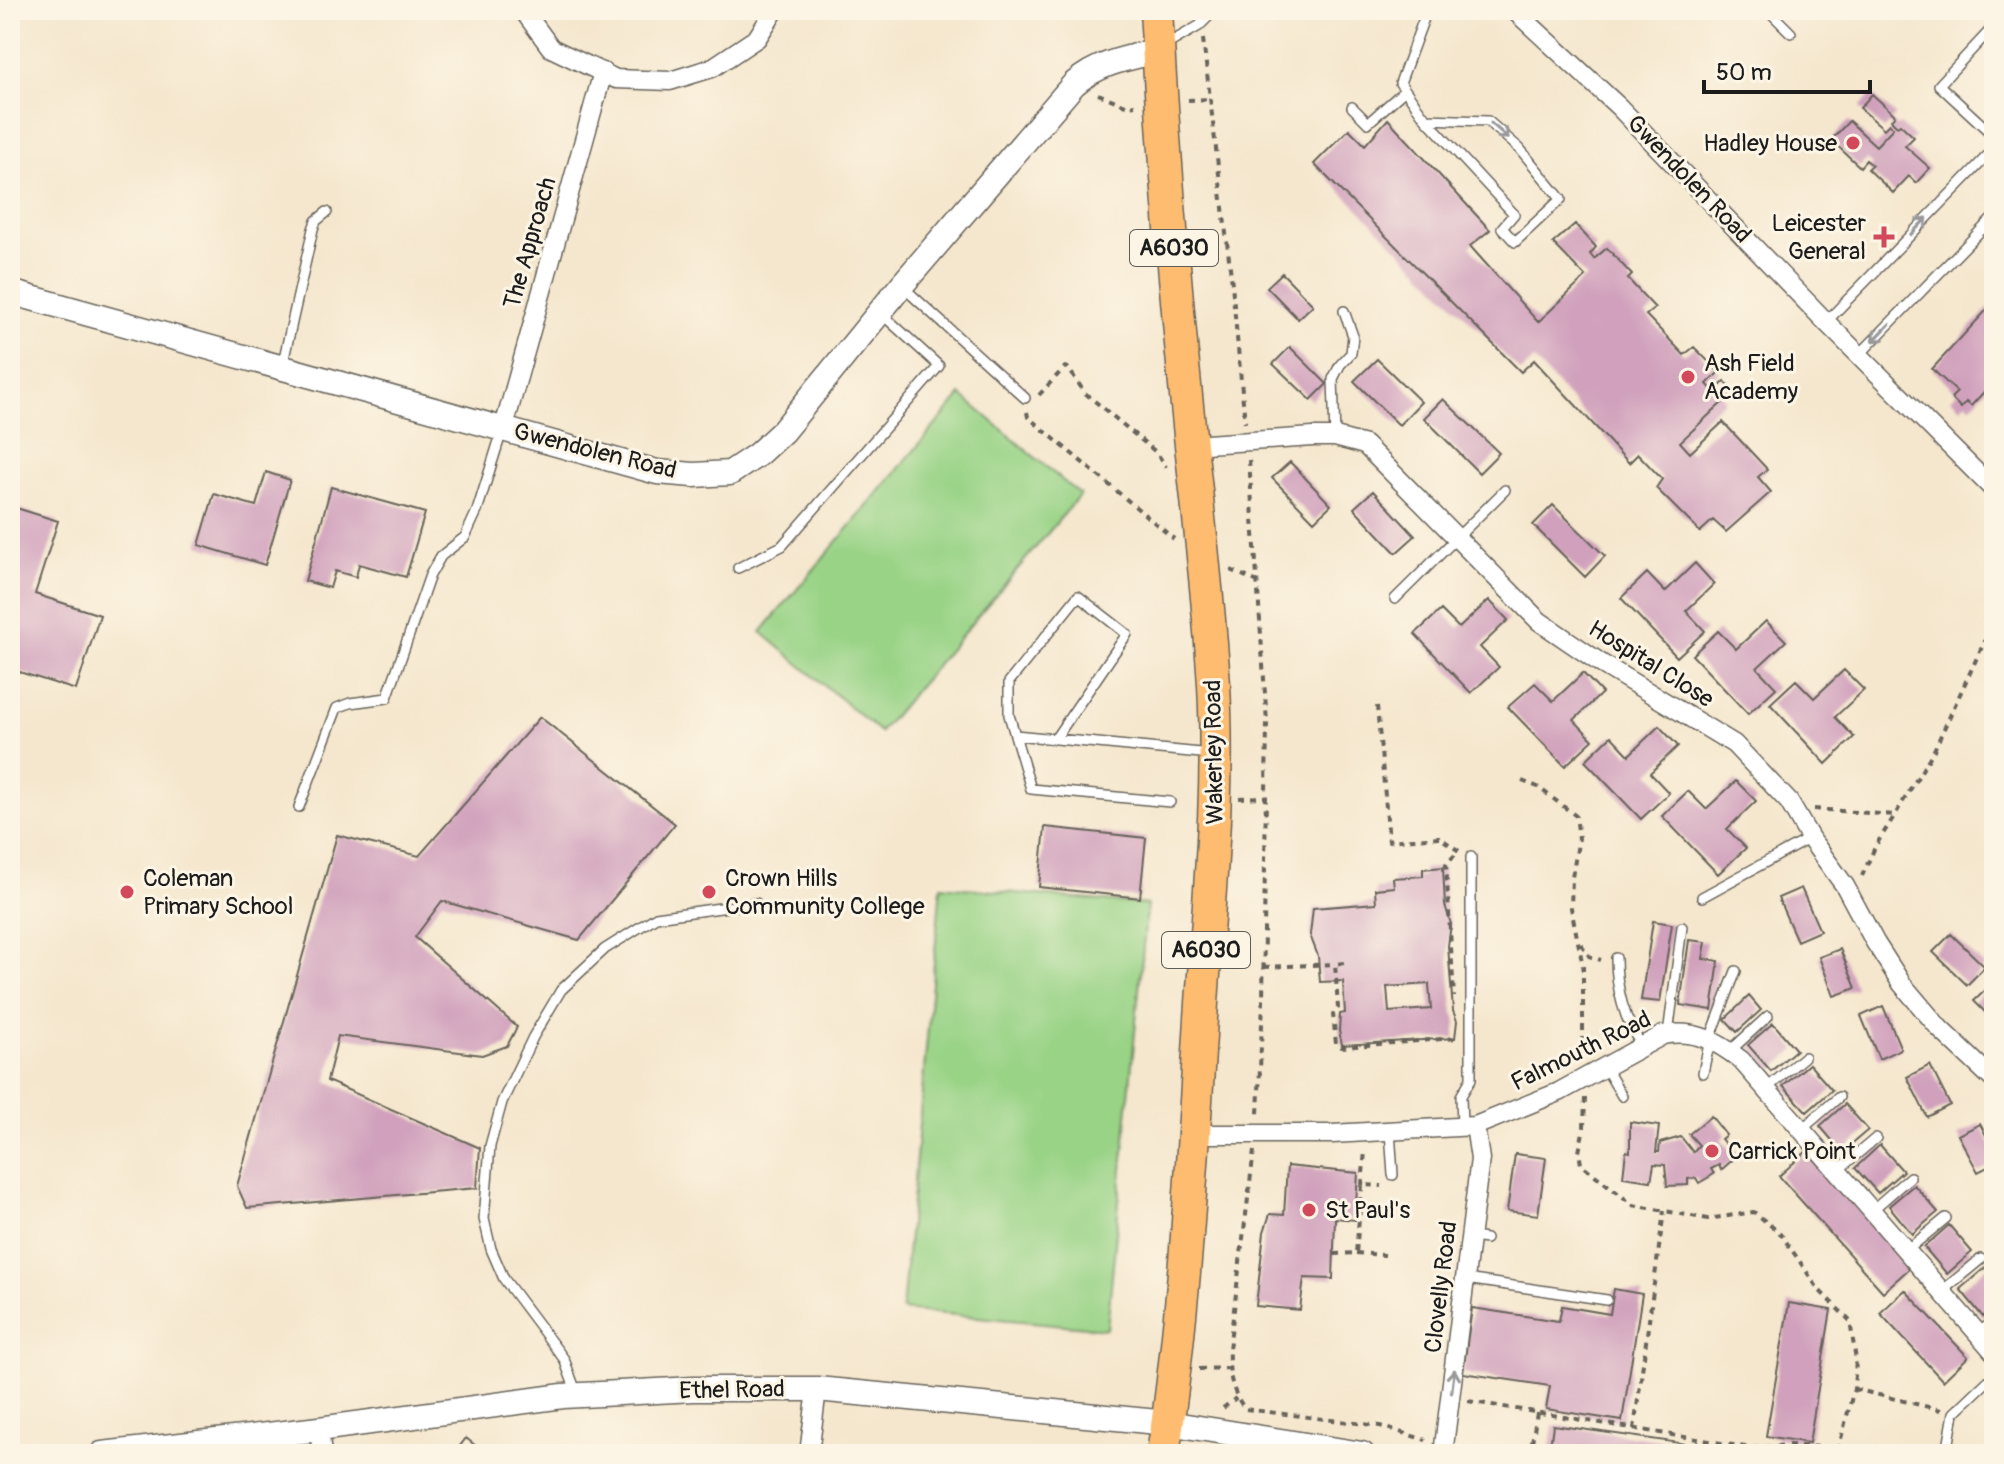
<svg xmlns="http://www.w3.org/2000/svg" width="2004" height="1464" viewBox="0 0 2004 1464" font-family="Pangolin,sans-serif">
<rect width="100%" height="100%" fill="#fcf5e5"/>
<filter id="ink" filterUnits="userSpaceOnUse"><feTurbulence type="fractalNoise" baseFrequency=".0125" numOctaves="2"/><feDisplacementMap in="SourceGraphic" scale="16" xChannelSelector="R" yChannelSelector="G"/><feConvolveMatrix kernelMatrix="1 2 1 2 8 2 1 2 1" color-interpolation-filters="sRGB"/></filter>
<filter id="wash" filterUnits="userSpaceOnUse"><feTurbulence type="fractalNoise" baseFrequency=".006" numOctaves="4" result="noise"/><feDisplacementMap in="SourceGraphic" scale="32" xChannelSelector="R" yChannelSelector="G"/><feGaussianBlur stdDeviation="1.8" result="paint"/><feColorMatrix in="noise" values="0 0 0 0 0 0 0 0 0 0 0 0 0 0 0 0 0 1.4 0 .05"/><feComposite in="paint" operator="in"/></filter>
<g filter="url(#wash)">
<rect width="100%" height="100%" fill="#f5e7ce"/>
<path fill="#99d386" stroke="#5a7851" stroke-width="2" d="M961 395 1080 495 880 732 761 632Z
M941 886 1147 905 1107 1329 902 1310Z"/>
<g id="blocks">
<path fill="#d0a0bc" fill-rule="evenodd" d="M1872 94 1895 115 1891 120 1897 126 1900 124 1914 137 1905 146 1930 168 1916 183 1909 176 1893 193 1868 169 1872 165 1866 160 1860 167 1831 140 1849 121 1876 146 1893 128 1889 124 1884 129 1860 108Z
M1388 119 1490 230 1470 246 1538 322 1586 277 1553 243 1575 224 1596 247 1590 254 1594 259 1607 248 1632 275 1628 279 1655 308 1646 315 1684 355 1694 347 1719 372 1707 384 1714 392 1725 381 1730 388 1722 395 1725 400 1680 442 1690 453 1723 422 1767 469 1758 477 1771 492 1726 532 1713 520 1700 532 1656 488 1662 479 1638 454 1629 463 1534 360 1521 372 1314 164 1349 129 1365 145Z
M1282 273 1313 305 1298 319 1267 287Z
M1994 302V381L1971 406 1966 402 1961 408 1951 398 1957 392 1932 369Z
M1290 347 1327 384 1311 400 1273 364Z
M1377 359 1421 402 1399 425 1354 381Z
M1443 399 1499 453 1479 473 1424 418Z
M1290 462 1331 505 1314 521 1272 478Z
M266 472 290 480 265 565 199 545 214 494 256 506Z
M331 487 425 513 406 577 359 564 356 577 335 571 330 588 305 581Z
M1373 491 1415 536 1396 553 1354 508Z
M1553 505 1605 556 1585 577 1533 525Z
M10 506 58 521 35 594 100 615 76 690 10 669 16 642 10 640Z
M1695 563 1714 584 1686 611 1705 631 1677 657 1621 598 1647 573 1665 592Z
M1489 600 1508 620 1480 647 1499 667 1471 693 1415 634 1441 610 1459 628Z
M1766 621 1786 641 1757 668 1776 688 1748 714 1692 655 1718 631 1736 649Z
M1844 670 1864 690 1835 717 1854 737 1826 764 1770 704 1796 680 1814 698Z
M1583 673 1602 693 1574 720 1593 740 1565 766 1508 707 1535 683 1553 701Z
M540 717 675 824 579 940 442 901 415 937 517 1027 507 1046 482 1055 338 1036 327 1081 480 1148 477 1188 247 1208 237 1186 337 835 419 856Z
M1659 726 1678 746 1650 773 1669 793 1641 819 1585 761 1611 736 1629 755Z
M1736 781 1756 801 1727 829 1746 848 1718 874 1662 816 1688 791 1706 809Z
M1045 827 1146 838 1140 898 1039 887Z
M1443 867 1445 905 1451 924 1448 946 1453 1011 1457 1021 1455 1038 1342 1045 1339 1031 1340 1014 1345 1013 1343 981 1320 982 1318 956 1310 935 1313 908 1376 903 1375 889 1394 887 1393 878 1423 876V869ZM1429 984 1431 1009 1389 1012 1387 987Z
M1801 888 1820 931 1797 941 1778 898Z
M1653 921 1672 924 1660 1002 1641 1000Z
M1951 934 1985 967 1967 985 1933 952Z
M1689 940 1706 942 1703 959 1719 961 1712 1010 1680 1005Z
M1840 949 1856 988 1834 996 1819 957Z
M1992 984 1994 986V1021L1974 1001Z
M1749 996 1761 1010 1737 1032 1725 1019Z
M1883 1006 1901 1049 1879 1059 1861 1016Z
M1773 1023 1796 1050 1771 1071 1748 1045Z
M1809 1064 1832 1090 1807 1112 1783 1086Z
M1930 1065 1950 1105 1927 1117 1907 1077Z
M1845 1104 1868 1130 1842 1152 1820 1126Z
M1711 1116 1726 1135 1721 1139 1736 1157 1721 1170 1719 1165 1711 1169 1714 1174 1699 1183 1696 1178 1688 1179V1185L1667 1186 1665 1165 1654 1164 1651 1181 1623 1177 1626 1151 1630 1152V1122L1659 1126 1656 1152H1659L1660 1143 1681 1137 1693 1152 1699 1145 1689 1134Z
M1980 1124 1994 1150V1164L1978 1172 1958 1135Z
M1880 1145 1903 1171 1878 1193 1855 1168Z
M1807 1151 1911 1267 1883 1292 1779 1176Z
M1515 1154 1546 1158 1538 1215 1507 1211Z
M1287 1166 1358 1173 1355 1220 1335 1218 1333 1279 1304 1278 1300 1310 1256 1306 1264 1232 1270 1214 1284 1215Z
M1914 1185 1938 1212 1912 1234 1889 1206Z
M1949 1225 1972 1252 1947 1274 1924 1247Z
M1987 1266 1994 1274V1307L1983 1317 1960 1289Z
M1614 1289 1642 1294 1622 1421 1546 1409 1550 1386 1463 1373 1472 1308 1559 1321 1562 1306 1610 1314Z
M1905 1290 1968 1357 1943 1381 1880 1313Z
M1789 1303 1831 1310 1809 1443 1766 1436Z
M1553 1425 1701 1446 1700 1454H1549Z
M466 1438 486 1454H454Z"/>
</g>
</g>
<g filter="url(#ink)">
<use href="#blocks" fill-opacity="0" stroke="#68635a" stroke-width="2"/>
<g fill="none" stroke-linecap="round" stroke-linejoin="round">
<g stroke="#68635a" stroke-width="12">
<path id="service" d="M1768 10 1791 33
M1994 26 1939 85 1994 136
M1166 45 1199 26 1215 10
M1352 107 1368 123 1405 90
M1426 119 1488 121 1520 149 1561 199 1515 242 1502 228 1514 214 1426 119 1400 83 1427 10
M903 287 1025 398
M1826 322 1994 149
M1859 355 1994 217
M282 367 313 229 316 221 327 212
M1335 437 1333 379 1340 365 1351 353 1353 336 1344 311
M738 568 782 546 939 366 882 314
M1395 599 1505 490
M1015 735 1211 754
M1055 739 1127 634 1078 596 1009 682V715L1031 789 1170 802
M299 807 337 708 350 703 387 698 430 575 441 556 465 537 477 511 502 431
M1702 897 1810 838
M1616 958C1616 987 1624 1022 1642 1045
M1668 1034 1682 927
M1730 1051 1768 1016
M1605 1067 1622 1096
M1703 1073 1710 1039 1736 971
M1766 1089 1804 1057
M1462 1126 1461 1096 1471 1079V857
M1801 1130 1839 1097
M1390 1131 1393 1175
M1837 1171 1876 1138
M1871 1211 1910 1177
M1472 1237 1486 1239
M1906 1251 1946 1218
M1466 1279 1607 1300
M1942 1291 1981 1259
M1978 1334 1994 1320
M577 1394 564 1359 504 1279 491 1249 484 1219 490 1146 502 1102 533 1037 561 990 605 949 656 917 756 903
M1947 1454 1954 1413 1994 1375"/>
</g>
<g stroke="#68635a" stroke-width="21">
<path id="minor" d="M523 10 551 48 616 79 670 81 712 68 757 38 775 10
M1514 10 1619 107 1826 322 1994 490
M504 427 603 72
M1191 445 1313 437H1335L1365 445 1539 621 1602 664 1734 744 1789 802 1810 838 1845 886 1875 942 1902 984 1940 1029 1994 1080
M1195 1134H1332L1475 1126 1559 1092 1663 1035C1694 1029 1717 1041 1741 1060L1994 1352
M319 1429 322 1454
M809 1454 817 1389
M1443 1454 1480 1159 1475 1126"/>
</g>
<g stroke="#68635a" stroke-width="27">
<path id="tertiary" d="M10 292 657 472 694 475 730 473 757 455 783 431 901 286 1074 84C1098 63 1127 58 1158 51
M102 1454 319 1429 563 1396 694 1389H817L1168 1423 1362 1454"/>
</g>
<g stroke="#68635a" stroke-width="35">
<path id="trunk" d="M1156 10C1164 155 1176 301 1191 445 1200 525 1209 604 1214 685 1220 797 1208 907 1201 1019 1192 1165 1185 1310 1163 1454"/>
</g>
<path stroke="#68635a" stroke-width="4" stroke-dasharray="6 6" stroke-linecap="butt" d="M1203 39 1232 284 1245 423
M1098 94 1128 106 1135 105
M1188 100 1211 99
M1039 395 1065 367 1068 368 1085 393 1157 453 1166 467
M1027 412 1028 417 1174 539
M1249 460 1267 723 1263 1001 1258 1114
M1231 570 1258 582
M1377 706 1389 841 1439 837 1459 851 1446 864 1454 997
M1522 781 1538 787 1576 816 1579 838 1572 877 1571 908 1583 966V1058
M1239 798 1265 797
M1814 809 1895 815 1934 750 1994 621
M1862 876 1876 845 1895 815
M1581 944 1589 956 1601 960
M1344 963 1335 964 1338 1008 1333 1014 1336 1044 1342 1047 1456 1038
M1264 967 1335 964
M1585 1098 1584 1127 1579 1152 1581 1164 1633 1205 1708 1219 1754 1212 1781 1234 1819 1290 1850 1321 1856 1360 1854 1389 1837 1454
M1254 1151 1229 1349C1228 1371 1231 1391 1245 1409L1380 1426 1426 1440
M1362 1185 1365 1151
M1356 1253 1385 1255
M1334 1254 1356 1253 1362 1185 1382 1186
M1199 1369 1228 1368
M1854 1389 1941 1410
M1468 1401 1751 1448 1789 1445 1838 1448
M1223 1408 1236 1398
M1634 1429 1664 1211
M1530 1454 1537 1413"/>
<use href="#service" stroke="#fff" stroke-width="9"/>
<use href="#minor" stroke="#fff" stroke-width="18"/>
<use href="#tertiary" stroke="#fff" stroke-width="24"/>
<use href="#trunk" stroke="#febc70" stroke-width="32"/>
</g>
<defs><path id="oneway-shaft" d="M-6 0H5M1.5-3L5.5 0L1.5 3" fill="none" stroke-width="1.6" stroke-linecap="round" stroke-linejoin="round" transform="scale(2)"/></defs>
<g stroke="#999">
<use href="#oneway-shaft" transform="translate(1500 131) rotate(41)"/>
<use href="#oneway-shaft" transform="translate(1919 226) rotate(-46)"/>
<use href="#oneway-shaft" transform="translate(1881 333) rotate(134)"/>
<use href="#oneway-shaft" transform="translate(1453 1381) rotate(-83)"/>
</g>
</g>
<g fill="#d1495b" stroke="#fcf5e5" stroke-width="3">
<circle cx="1853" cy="143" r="8"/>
<path d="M1880 225h8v8h8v8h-8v8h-8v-8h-8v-8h8z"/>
<circle cx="1688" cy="377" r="8"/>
<circle cx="127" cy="892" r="8"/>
<circle cx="709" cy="892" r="8"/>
<circle cx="1712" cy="1151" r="8"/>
<circle cx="1309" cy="1210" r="8"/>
</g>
<g text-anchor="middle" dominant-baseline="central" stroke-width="6" stroke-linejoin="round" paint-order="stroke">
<g fill="#fcf5e5" stroke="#5f5d58" stroke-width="2">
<rect x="1130" y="230" width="88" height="36" rx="6"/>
<rect x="1162" y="932" width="88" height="36" rx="6"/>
</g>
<g font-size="22" font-weight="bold" fill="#1c1c1c">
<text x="1174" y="248">A6030</text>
<text x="1206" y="950">A6030</text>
</g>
<g font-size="24" fill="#1c1c1c" stroke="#fcf5e5" text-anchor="start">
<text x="1837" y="143" text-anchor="end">Hadley House</text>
<text x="1866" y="223" text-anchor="end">Leicester<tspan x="1866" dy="28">General</tspan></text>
<text x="1704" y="363">Ash Field<tspan x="1704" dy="28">Academy</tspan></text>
<text x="143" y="878">Coleman<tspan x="143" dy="28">Primary School</tspan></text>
<text x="725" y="878">Crown Hills<tspan x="725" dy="28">Community College</tspan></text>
<text x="1728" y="1151">Carrick Point</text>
<text x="1325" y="1210">St Paul's</text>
</g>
<g font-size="24" fill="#1c1c1c" stroke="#fcf5e5">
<text transform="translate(1689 179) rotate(46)">Gwendolen Road</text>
<text transform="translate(530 243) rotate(-74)">The Approach</text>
<text transform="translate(595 451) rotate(14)">Gwendolen Road</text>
<text transform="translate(1651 664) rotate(32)">Hospital Close</text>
<text transform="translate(1214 752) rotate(-91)">Wakerley Road</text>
<text transform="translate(1581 1051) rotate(-26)">Falmouth Road</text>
<text transform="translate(1441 1287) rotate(-83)">Clovelly Road</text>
<text transform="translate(732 1390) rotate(-1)">Ethel Road</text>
</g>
</g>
<rect width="2004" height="1464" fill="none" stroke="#fcf5e5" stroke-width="40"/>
<path d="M1704 80v12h166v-12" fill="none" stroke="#1c1c1c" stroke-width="4"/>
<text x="1716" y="80" font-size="24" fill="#1c1c1c" stroke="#fcf5e5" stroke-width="6" paint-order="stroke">50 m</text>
</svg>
